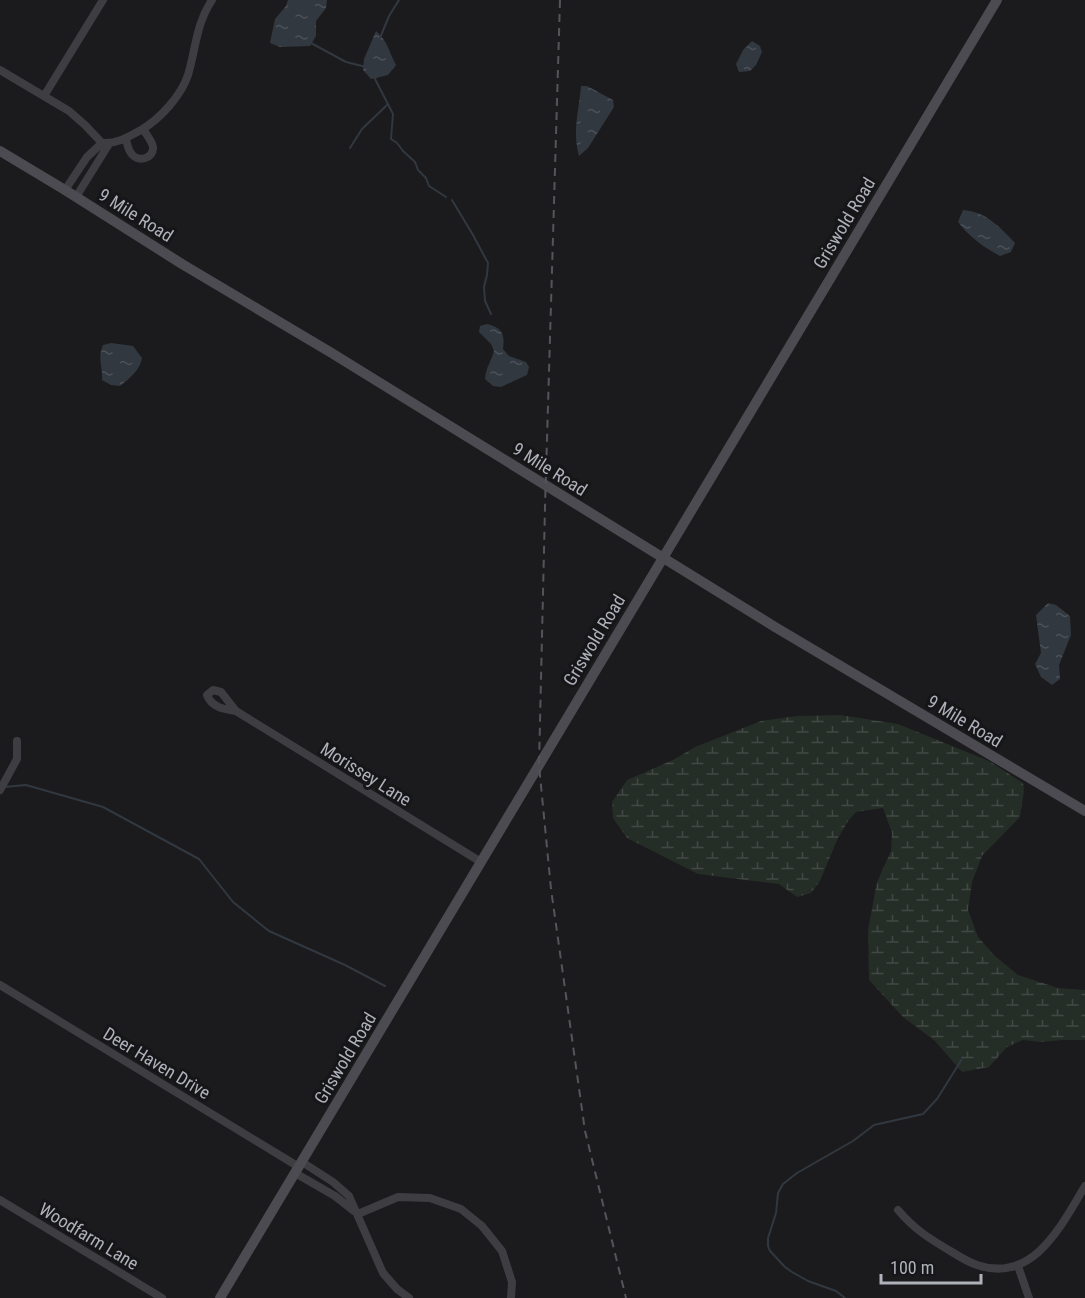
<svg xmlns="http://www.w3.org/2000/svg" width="1085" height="1298" viewBox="0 0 1085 1298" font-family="'Roboto Condensed',sans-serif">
<defs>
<pattern id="wetland-marsh" width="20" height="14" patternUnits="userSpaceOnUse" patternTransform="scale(1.5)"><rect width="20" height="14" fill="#252d27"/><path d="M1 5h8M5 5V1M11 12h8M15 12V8" fill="none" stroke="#424944"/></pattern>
<pattern id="water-ripples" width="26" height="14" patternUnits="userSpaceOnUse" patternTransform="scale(1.5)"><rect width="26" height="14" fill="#323840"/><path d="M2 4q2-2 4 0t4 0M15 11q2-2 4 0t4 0" fill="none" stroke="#4d525a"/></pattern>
</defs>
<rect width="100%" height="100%" fill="#1b1b1d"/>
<path fill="url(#wetland-marsh)" d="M840 715 898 724 989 761 1023 783 1024 791 1020 817 982 856 972 882 968 910 978 937 995 956 1018 975 1058 988 1085 990V1040H1063L1041 1042 1023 1040 1007 1047 989 1067 962 1072 935 1041 903 1017 869 980 868 930 877 882 891 851 892 833 883 808 856 812 848 821 837 840 820 881 811 893 797 897 779 884 698 874 627 838 613 818 612 802 627 780 673 760 695 747 761 721 797 716Z"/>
<path fill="url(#water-ripples)" d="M288 0H327L326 8 316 21V36L310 46 280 47 270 43 275 19 286 6Z
M376 31C389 43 388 50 396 65L388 75 371 79 363 70 364 59Z
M752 41 760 46 762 52 756 65 750 71 739 72 736 64 743 50Z
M581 86H587L613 100 614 107 588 148 579 156C572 130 579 112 581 86Z
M963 210C986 212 999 226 1015 243L1011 252 1000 256C983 247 970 237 958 222Z
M487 324C502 328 505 333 503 349L509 356 526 362 529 367 527 375 501 387 493 386 485 379C486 367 491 362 494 351L491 344 479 332 480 326Z
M111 343 133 346 142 358C140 370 130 378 120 386L111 385 102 380C103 365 97 359 103 345Z
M1048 603 1056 605 1070 616 1071 635 1059 665 1060 679 1052 685 1041 677 1035 664 1041 653 1036 615Z"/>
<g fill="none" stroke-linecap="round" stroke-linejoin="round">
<path stroke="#323840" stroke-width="2" d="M380 38 389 16 399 0
M311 43 346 62 366 67
M374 77 393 114 391 139 397 143 403 151 415 162 418 170 426 178 429 186 446 197
M350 148 362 129 387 105
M452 200 473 235 488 263 487 275 484 287 485 301 491 314
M4 787 26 785 103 807 199 859 233 902 269 931 345 965 385 986
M845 1298 836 1291 808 1281 792 1272 785 1267 770 1251 768 1246V1238L776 1213 778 1193 783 1184 797 1173 853 1141 874 1125 923 1114 937 1099 962 1059"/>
<path stroke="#3d3d42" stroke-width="8" d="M0 70 69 111 85 125 102 143
M44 96 103 0
M126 139C127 143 128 150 131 153 137 163 154 159 153 147 152 141 146 134 143 129
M65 190 87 157 102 143C117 144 128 137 141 130 160 119 181 96 188 75 196 48 196 24 212 0
M76 197 109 144
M236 711 221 692 213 690 207 695C212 708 225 709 236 711L481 862
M0 790 17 759V741
M0 985 299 1167
M302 1162 333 1182 349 1196 383 1273 397 1289 409 1298
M295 1173 335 1196 354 1211
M0 1200 162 1298
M898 1210C915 1230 930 1239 952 1252 960 1257 968 1262 977 1265 1033 1284 1061 1226 1085 1186
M358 1214 398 1197 430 1198 461 1209 482 1226 502 1251 512 1282 511 1298
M1018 1266 1029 1298"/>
<path stroke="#4b4b51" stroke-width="10" d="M0 151 65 190 182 264 330 352 775 627 1085 811
M220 1298 997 0"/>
<path stroke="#54545a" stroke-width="2" stroke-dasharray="8 6" stroke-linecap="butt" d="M560 0 545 507 539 765 551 889 585 1131 626 1298"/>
</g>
<g text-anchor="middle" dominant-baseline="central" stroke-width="6" stroke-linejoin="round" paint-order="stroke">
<g font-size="18" fill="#afb1bb" stroke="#161618">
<text transform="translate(136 215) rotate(32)">9 Mile Road</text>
<text transform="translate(844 223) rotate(-59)">Griswold Road</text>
<text transform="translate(550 469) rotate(32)">9 Mile Road</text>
<text transform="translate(594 640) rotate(-59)">Griswold Road</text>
<text transform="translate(965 721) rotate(31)">9 Mile Road</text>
<text transform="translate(366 774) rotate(32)">Morissey Lane</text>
<text transform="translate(345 1058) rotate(-59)">Griswold Road</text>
<text transform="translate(157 1063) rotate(31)">Deer Haven Drive</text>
<text transform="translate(89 1236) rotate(31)">Woodfarm Lane</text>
</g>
</g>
<path d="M881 1274v9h100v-9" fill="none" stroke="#afb1bb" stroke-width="3"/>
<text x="890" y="1274" font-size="18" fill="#afb1bb" stroke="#161618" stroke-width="4.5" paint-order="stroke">100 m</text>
</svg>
